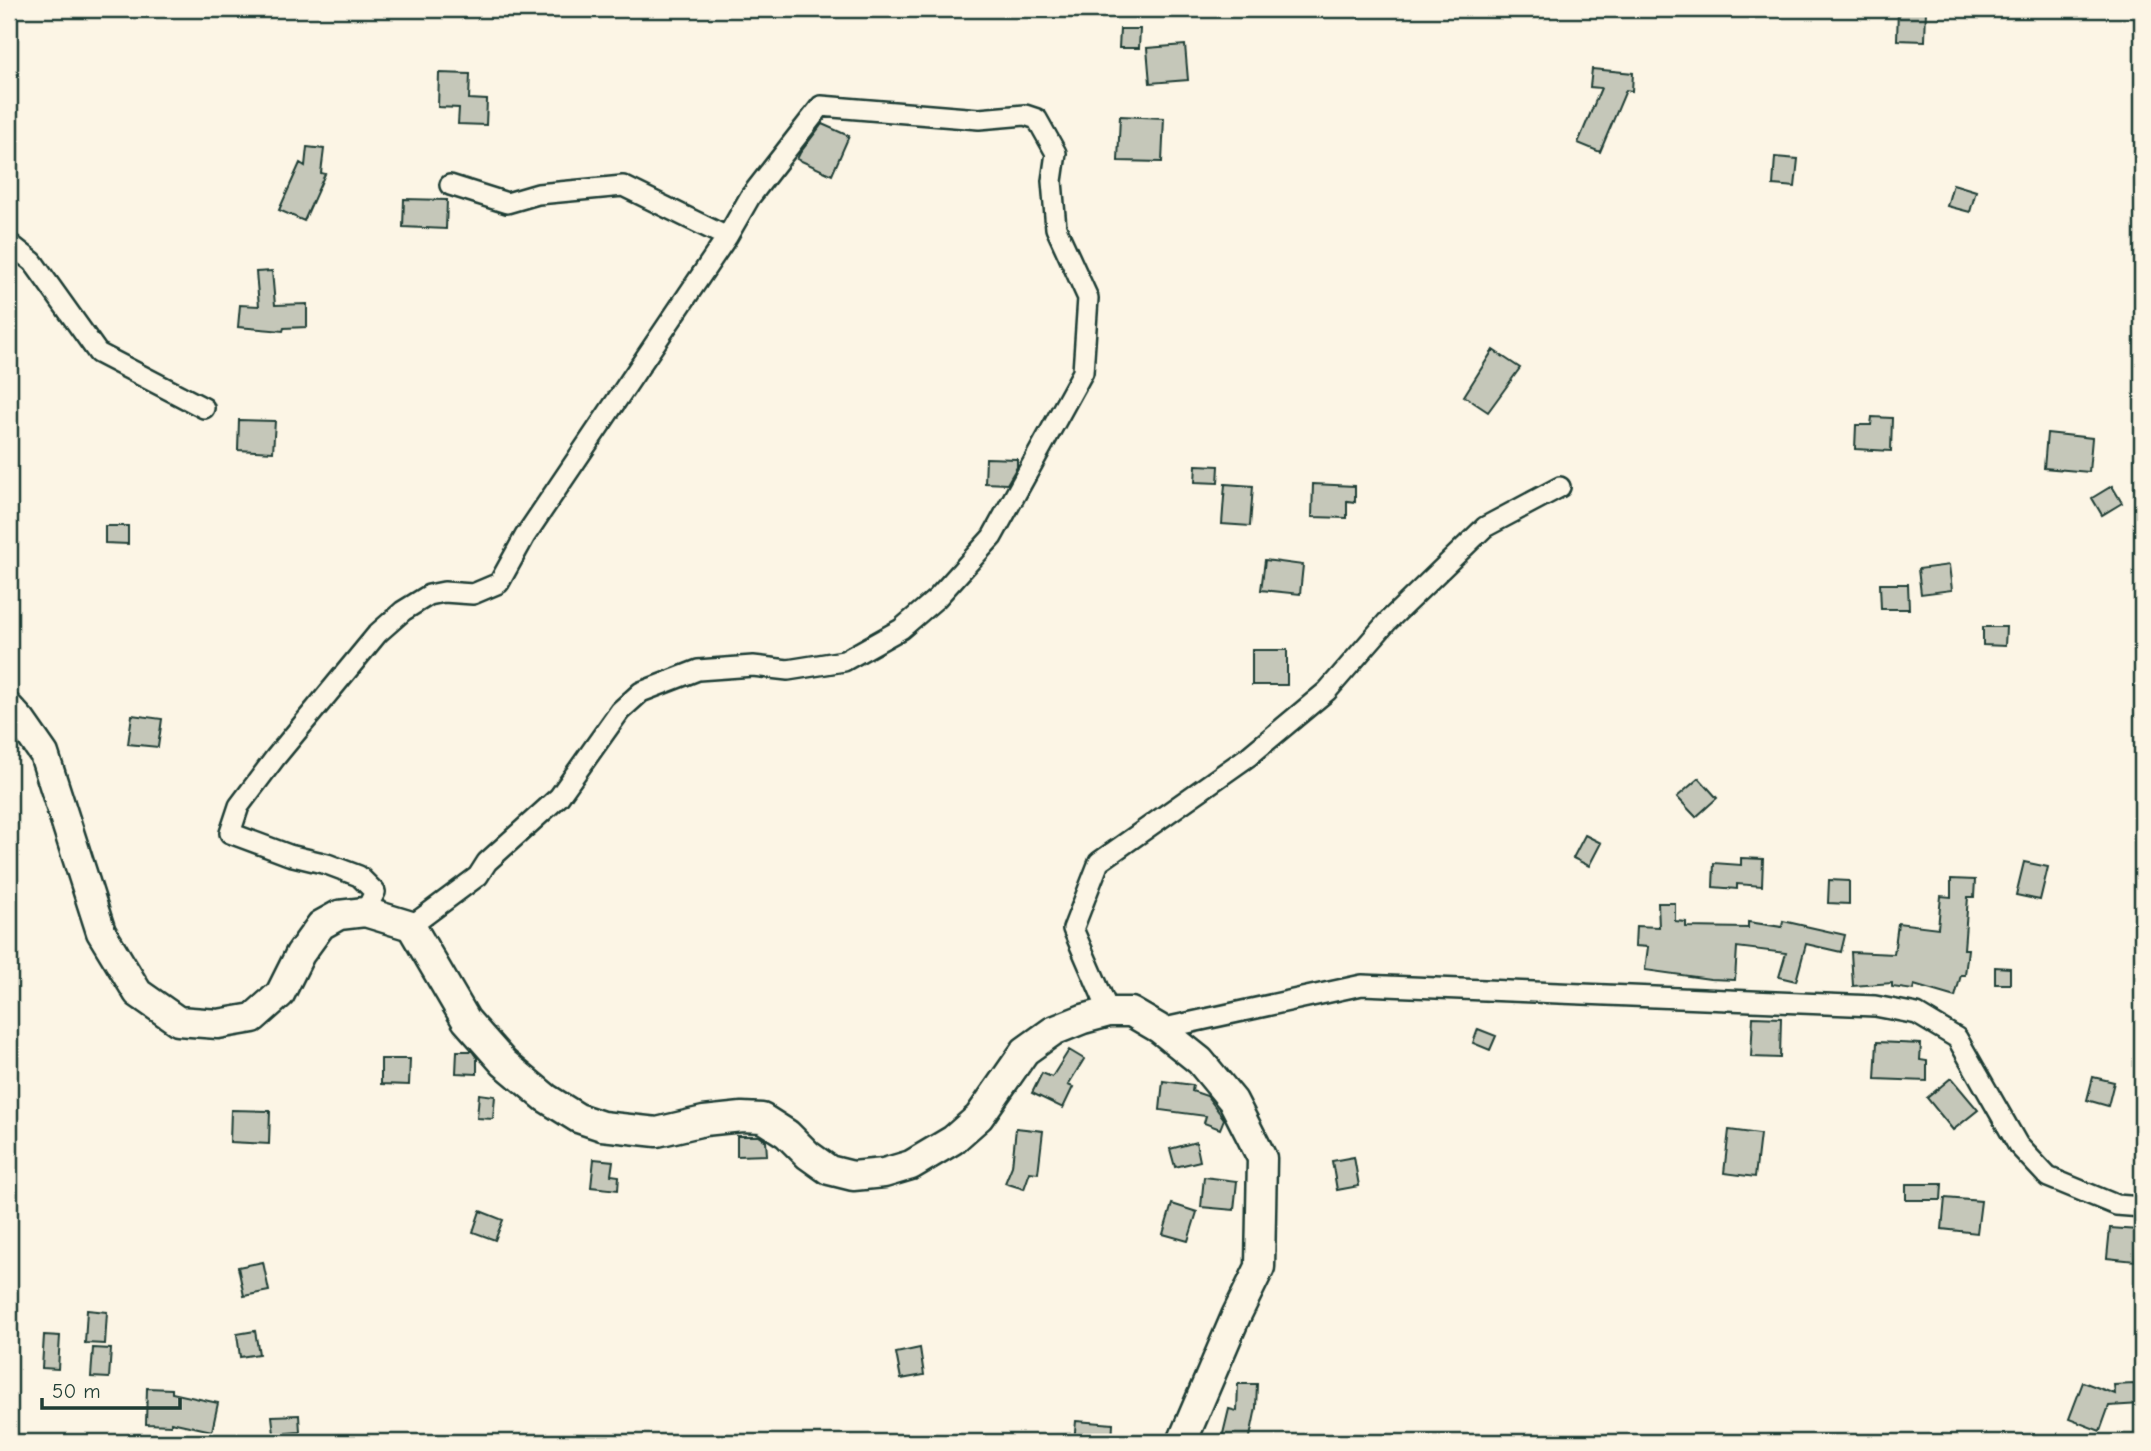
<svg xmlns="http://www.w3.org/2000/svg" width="2151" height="1451" viewBox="0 0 2151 1451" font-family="'Comic Neue',sans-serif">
<rect width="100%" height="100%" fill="#fcf5e5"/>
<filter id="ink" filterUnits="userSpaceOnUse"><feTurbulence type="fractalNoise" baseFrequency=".0143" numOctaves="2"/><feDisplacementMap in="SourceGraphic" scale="14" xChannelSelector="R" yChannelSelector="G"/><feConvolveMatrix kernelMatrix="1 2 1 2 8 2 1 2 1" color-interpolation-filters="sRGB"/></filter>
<g filter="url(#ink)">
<path fill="#c5c7b9" stroke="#1f3d34" stroke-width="2" d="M1898 9H1926L1925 41 1897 40Z
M1120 29H1140L1139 48H1119Z
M1185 45 1188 80 1150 83 1147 48Z
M1592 69 1633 73 1632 91 1626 90 1600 152 1578 143 1601 88 1590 87Z
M439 73 470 74 469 99 487 100 486 125 458 124 459 108 438 107Z
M1120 116 1164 118 1162 162 1118 161Z
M822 124 849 136 832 175 797 159 800 153Z
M307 147 324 149 321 173 325 174 304 221 279 210 300 163 305 166Z
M1775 157 1798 159 1795 187 1773 185Z
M1953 184 1976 191 1970 212 1947 206Z
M404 199 447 200 446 229 403 227Z
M272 271 275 305 307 304V327L284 328 283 331 238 327 240 305 259 306 256 272Z
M1493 350 1520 368 1488 412 1464 396Z
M1872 417 1892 418 1891 451 1855 449 1856 425H1871Z
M239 420 275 421 273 452 238 450Z
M2047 433 2092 438 2089 472 2044 468Z
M986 458 1017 459V467L1007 484 985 483Z
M1196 465 1219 466 1218 483 1195 482Z
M1225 484 1253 486 1250 526 1222 524Z
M1313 484 1355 486V502L1347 501V518L1312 517Z
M2112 486 2122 503 2102 515 2092 498Z
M105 526H128V544L105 543Z
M1265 560 1303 565 1300 594 1261 590Z
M1949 565 1952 590 1921 594 1918 569Z
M1880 584H1908L1909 609H1881Z
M1983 627H2006L2005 646 1983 645Z
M1252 650H1287V685H1252Z
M132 715 162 719 158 747 128 744Z
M1699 778 1717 798 1696 817 1677 797Z
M1585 835 1601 843 1589 866 1573 858Z
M1741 858 1763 859 1762 886 1737 884V889L1713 887 1714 863 1741 865Z
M2024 862 2048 867 2040 900 2016 895Z
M1951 879 1975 880 1974 897H1968L1964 949H1968L1965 975H1961L1955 997 1914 985 1913 990 1892 987V983L1853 986 1851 952 1894 954 1898 923 1938 928 1941 896 1951 897Z
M1829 880 1849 881V904L1828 903Z
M1658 903H1675V921L1686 922V927L1748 928V922L1782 927 1783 921 1845 935 1841 952 1806 944 1796 981 1779 977 1786 953 1737 947 1735 980 1710 979 1645 970 1648 947 1635 946 1636 926 1659 927Z
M1995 967 2010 968V984H1995Z
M1753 1017 1781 1018 1780 1058 1751 1057Z
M1478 1029 1496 1036 1490 1050 1473 1043Z
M1877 1042 1921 1044 1920 1060 1927 1061V1081L1875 1079Z
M1069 1050 1084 1059 1068 1085 1073 1087 1063 1108 1032 1093 1042 1073 1052 1077Z
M457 1051H472L477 1058V1074L456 1073Z
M381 1059H410L409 1085 381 1084Z
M2093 1077 2114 1082 2108 1106 2087 1100Z
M1951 1078 1978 1110 1953 1130 1927 1098Z
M1163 1081 1193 1085 1192 1091 1207 1096 1224 1119 1220 1129 1204 1123 1206 1116 1160 1110Z
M479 1094 495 1096 493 1119 477 1118Z
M231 1110 270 1111 269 1144 230 1142Z
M1016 1128 1043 1131 1038 1173 1030 1172 1024 1189 1005 1183 1012 1166Z
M1729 1130 1760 1134 1755 1177 1724 1173Z
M737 1136H759L766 1141 767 1155 737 1156Z
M1196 1142 1200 1161 1175 1167 1170 1149Z
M1354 1157 1359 1186 1337 1190 1332 1161Z
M594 1159 613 1161 611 1175 619 1176 618 1190 591 1187Z
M1204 1177 1237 1181 1234 1210 1201 1207Z
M1906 1184H1942L1941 1200H1906Z
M1945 1198 1981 1201 1977 1233 1942 1229Z
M1172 1204 1197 1212 1188 1241 1163 1234Z
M480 1211 503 1220 495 1240 473 1232Z
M2110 1228 2138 1230 2135 1261 2107 1258Z
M263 1262 269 1291 244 1296 238 1267Z
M87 1310 107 1312 105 1344 85 1343Z
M255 1331 259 1354 240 1357 237 1334Z
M44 1335 60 1336 58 1369 42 1368Z
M93 1348 111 1349 109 1378 91 1377Z
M920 1348 924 1375 901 1379 896 1353Z
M2083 1382 2115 1394 2114 1385 2134 1384V1401L2141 1404 2109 1406 2100 1431 2069 1419Z
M1238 1384H1257L1256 1408 1249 1442 1222 1438 1229 1409 1237 1411Z
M147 1388 172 1389V1393L218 1403 212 1431 171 1422V1425L146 1424Z
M299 1415 300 1432 274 1434 272 1416Z
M1076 1421 1113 1424 1112 1442H1074Z"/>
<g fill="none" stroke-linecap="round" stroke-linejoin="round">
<g stroke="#1f3d34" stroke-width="24">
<path id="minor" d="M9 243 33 262 98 353 204 408
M365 912 375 892 359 876 327 864 289 855 230 833 239 806 275 758 378 633 403 611 429 595 444 592 473 594 499 583 525 536 727 237 623 186 538 194 507 203 450 185
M411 926 478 876 487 862 559 797 620 711 641 692 698 670 753 666 788 670 844 661 901 629 937 598 992 537 1083 372 1088 298 1056 228 1052 181 1056 153 1037 119 1025 115 979 119 821 106 750 197 727 237
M1109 1012 1073 929 1099 862 1249 756 1327 691 1387 622 1485 527 1560 487
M1160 1029 1362 985 1875 1006 1917 1014 1957 1038 2018 1145 2048 1177 2116 1205 2142 1207"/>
</g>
<g stroke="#1f3d34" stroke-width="33">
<path id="secondary" d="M9 708 21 721 44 754 101 932 138 993 178 1021 218 1024 253 1018 280 994 300 954 321 925 339 915 365 912 411 926 466 1020 504 1063 546 1098 578 1118 602 1126 657 1132 704 1121 742 1117 762 1118 787 1134 808 1155 829 1170 853 1176 884 1173 911 1165 953 1140 979 1117 1025 1051 1053 1031 1083 1019 1109 1012H1131L1160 1029 1200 1061 1233 1101 1262 1158 1260 1267 1236 1316 1182 1442"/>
</g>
<use href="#minor" stroke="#fcf5e5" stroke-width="19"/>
<use href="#secondary" stroke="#fcf5e5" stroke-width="28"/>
</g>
</g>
<rect width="2151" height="1451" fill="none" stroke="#fcf5e5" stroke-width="35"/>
<rect x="18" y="18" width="2116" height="1416" fill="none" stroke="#1f3d34" stroke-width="2.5" filter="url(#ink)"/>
<path d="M42 1398v10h138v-10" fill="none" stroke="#1f3d34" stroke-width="3.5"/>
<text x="52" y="1398" font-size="21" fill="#1f3d34" stroke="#fcf5e5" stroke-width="5" paint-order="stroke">50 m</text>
</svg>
